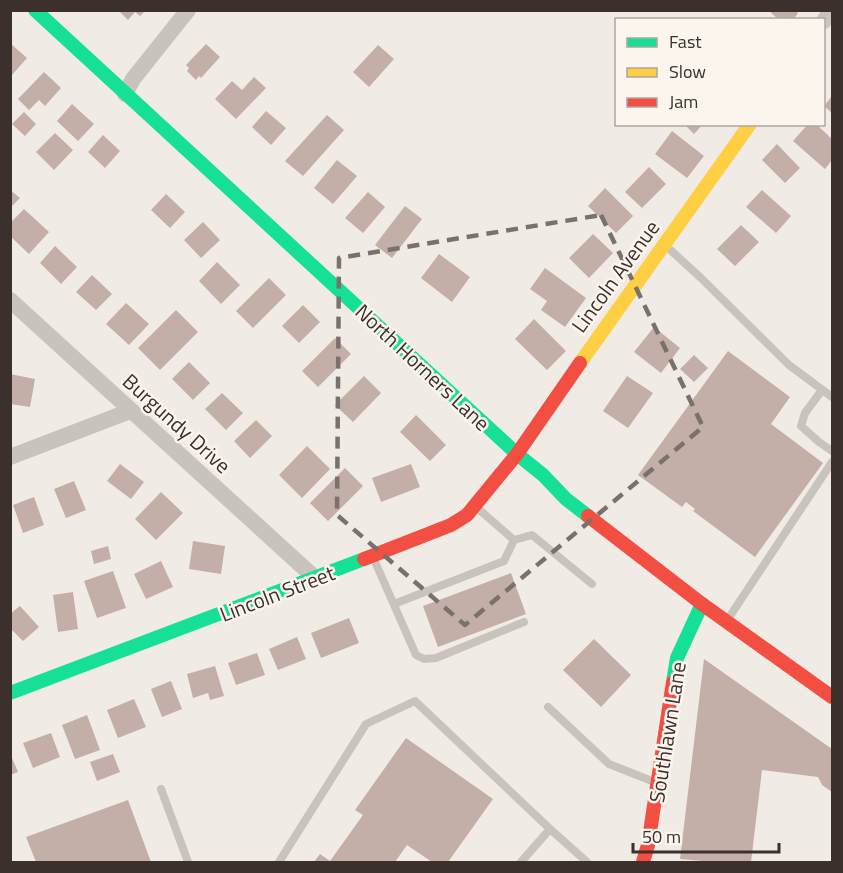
<svg xmlns="http://www.w3.org/2000/svg" width="843" height="873" viewBox="0 0 843 873" font-family="'Titillium Web',sans-serif">
<rect width="100%" height="100%" fill="#f0ebe5"/>
<path fill="#c3afa7" d="M118 10H146L140 16 135 12 128 20Z
M768 10H795L798 13 793 20H779Z
M10 43 27 58 12 75 10 74Z
M206 44 220 57 201 78 199 76 196 80 187 71 189 68 186 65Z
M378 45 394 59 369 87 353 72Z
M44 72 61 88 45 106 39 100 29 110 18 99Z
M254 77 266 88 236 119 215 99 232 81 242 90Z
M832 96V113L824 106Z
M72 104 94 124 78 141 57 121Z
M266 111 286 128 271 145 252 127Z
M24 112 36 124 25 136 12 124Z
M327 115 344 130 303 176 285 161Z
M684 124H703L694 134Z
M808 124H816L832 139V160L825 169 793 141Z
M672 131 704 156 687 178 655 154Z
M55 133 73 150 54 170 36 152Z
M103 135 120 151 105 168 88 152Z
M777 144 800 168 785 183 762 160Z
M337 160 357 176 333 204 314 188Z
M649 167 666 184 642 208 625 192Z
M605 188 633 216 616 233 588 206Z
M10 190 20 198 10 208Z
M762 190 791 216 776 233 746 207Z
M368 192 385 207 363 233 345 218Z
M166 194 185 212 170 228 151 210Z
M405 206 422 219 392 258 375 245Z
M24 209 49 232 29 254 10 236V223Z
M203 222 220 240 201 258 184 240Z
M741 225 759 242 735 266 717 249Z
M593 234 613 253 589 278 569 258Z
M55 246 77 267 61 284 40 263Z
M439 254 470 277 452 302 421 278Z
M217 262 240 285 221 304 199 281Z
M545 268 586 298 565 327 541 310 547 301 530 289Z
M92 275 112 294 96 310 76 292Z
M269 278 286 295 253 328 236 311Z
M126 303 149 324 129 345 106 324Z
M303 305 320 322 299 343 282 326Z
M176 310 198 332 160 370 138 348Z
M534 319 566 351 547 370 515 339Z
M654 327 680 348 661 373 634 352Z
M335 338 351 354 318 387 302 371Z
M728 351 790 397 771 424 823 463 755 557 693 511 695 509 686 502 682 507 638 475Z
M694 355 708 368 694 382 680 369Z
M189 362 210 383 193 400 172 379Z
M10 374 35 379 30 407 10 404Z
M364 376 381 393 353 422 335 405Z
M627 376 653 393 628 428 603 411Z
M222 393 243 413 226 430 205 409Z
M416 415 446 445 430 461 400 432Z
M256 420 272 436 250 458 234 441Z
M307 446 330 469 302 498 279 475Z
M120 464 144 482 131 499 107 481Z
M411 464 420 487 381 502 372 478Z
M345 468 363 486 328 521 310 503Z
M74 481 86 510 66 518 54 489Z
M161 492 183 513 156 540 135 519Z
M34 497 44 525 23 533 13 505Z
M193 541 225 546 221 574 189 569Z
M108 546 111 559 94 564 91 551Z
M161 561 173 587 146 599 134 574Z
M113 571 126 608 97 618 84 581Z
M511 573 526 614 438 647 423 606Z
M73 592 78 629 58 632 53 595Z
M20 606 39 627 23 641 10 628V614Z
M349 618 359 643 321 658 311 633Z
M297 637 306 659 278 670 269 649Z
M594 639 631 675 601 707 563 670Z
M257 653 265 675 236 685 228 663Z
M704 659 832 749V792L822 785 818 777 762 770 751 862H714L680 859Z
M215 666 224 696 210 700 208 693 193 698 187 674Z
M171 681 182 709 162 717 151 689Z
M134 699 146 727 118 738 107 710Z
M87 715 100 750 75 759 62 725Z
M51 733 60 757 33 768 23 743Z
M406 738 493 799 448 862H432L407 845 395 862H314L320 854 330 861 363 815 355 810Z
M10 753 18 772 10 775Z
M113 754 120 772 97 781 90 762Z
M128 800 151 862H36L26 837Z"/>
<g fill="none" stroke-linecap="round" stroke-linejoin="round">
<path stroke="#c9c3be" stroke-width="8" d="M665 245 701 278 789 365 832 397
M822 390 805 413 801 426 819 442 832 451
M475 506 514 540 532 535 592 584
M373 557 416 655 424 659 436 658 524 622
M394 604 504 561 514 540
M728 619 832 462
M548 707 609 764 657 783
M161 789 188 862
M279 862 366 724 415 701 550 829 587 862
M521 862 550 829"/>
<path stroke="#c9c3be" stroke-width="16" d="M824 21 831 10
M125 94 133 79 188 10
M10 300 315 578
M10 457 130 411"/>
<path stroke="#16e098" stroke-width="14" d="M35 10 517 454 543 475 566 499 588 516
M673 682 677 658 702 604
M10 693 364 559"/>
<path stroke="#ffcf43" stroke-width="14" d="M580 363 750 124"/>
<path stroke="#f24e42" stroke-width="14" d="M588 516 702 604 832 697
M364 559 451 525 467 515 517 454 580 363
M643 862 648 845 673 682"/>
</g>
<path fill="none" stroke="#7a716c" stroke-width="4.5" stroke-dasharray="12 8" stroke-linejoin="round" d="M601 215 703 427 465 625 337 515 339 258Z"/>
<g text-anchor="middle" dominant-baseline="central" stroke-width="5" stroke-linejoin="round" paint-order="stroke">
<g font-size="21" fill="#3b302b" stroke="#fbf5ee">
<text transform="translate(615 276) rotate(-54)">Lincoln Avenue</text>
<text transform="translate(423 367) rotate(43)">North Horners Lane</text>
<text transform="translate(177 423) rotate(42)">Burgundy Drive</text>
<text transform="translate(277 593) rotate(-21)">Lincoln Street</text>
<text transform="translate(667 732) rotate(-81)">Southlawn Lane</text>
</g>
</g>
<rect width="843" height="873" fill="none" stroke="#3b302b" stroke-width="24"/>
<rect x="615" y="18" width="210" height="108" fill="#fbf5ee" stroke="#aea6a0" stroke-width="1.5"/>
<rect x="627" y="38" width="30" height="9" fill="#16e098" stroke="#aea6a0" stroke-width="1.5"/>
<text x="669" y="48" font-size="18" fill="#3b302b">Fast</text>
<rect x="627" y="68" width="30" height="9" fill="#ffcf43" stroke="#aea6a0" stroke-width="1.5"/>
<text x="669" y="78" font-size="18" fill="#3b302b">Slow</text>
<rect x="627" y="98" width="30" height="9" fill="#f24e42" stroke="#aea6a0" stroke-width="1.5"/>
<text x="669" y="108" font-size="18" fill="#3b302b">Jam</text>
<path d="M633 843v9h146v-9" fill="none" stroke="#3b302b" stroke-width="3"/>
<text x="642" y="843" font-size="18" fill="#3b302b" stroke="#fbf5ee" stroke-width="4.5" paint-order="stroke">50 m</text>
</svg>
